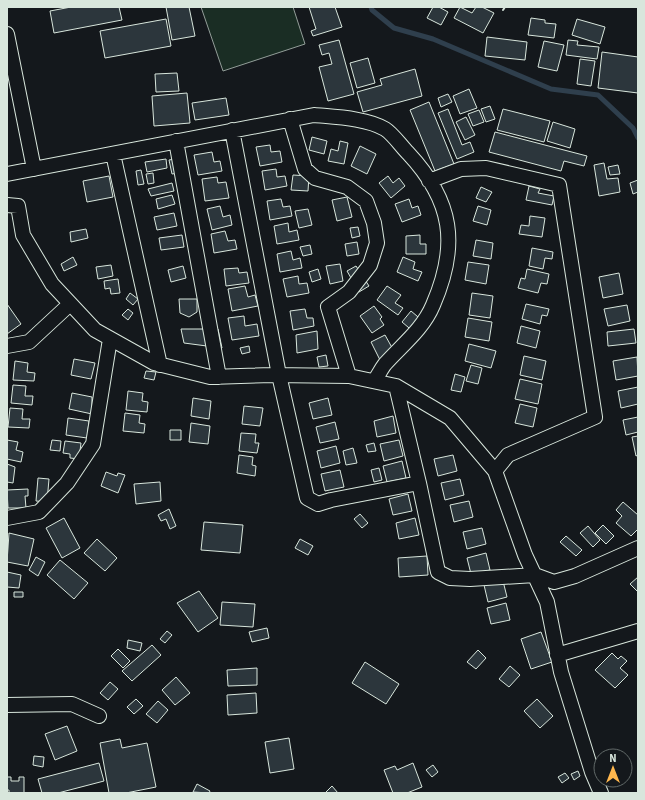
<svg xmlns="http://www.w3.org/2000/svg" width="645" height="800" viewBox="0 0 645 800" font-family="'Source Sans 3',sans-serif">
<rect width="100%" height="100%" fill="#14181c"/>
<path fill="#1a2d24" stroke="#939e99" d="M201 7H293L305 44 223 71Z"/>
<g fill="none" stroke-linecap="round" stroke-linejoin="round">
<path stroke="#2f3f4d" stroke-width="5" d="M371 7 372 10 394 28 433 39 551 89 598 95 633 128 638 138"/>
</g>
<path fill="#2c363c" stroke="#d8e6dc" d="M71 7H119L122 20 54 33 50 11Z
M166 7H189L195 36 172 40Z
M309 7H335L342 27 313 36 311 31 316 29Z
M433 7H439L448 12 441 25 427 18Z
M460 7 472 13 476 7H482L494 13 483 33 454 18Z
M531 18 545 20V23L556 24 554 38 528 35Z
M166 19 171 46 105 58 100 31Z
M577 19 605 27 600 44 572 35Z
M487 37 527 42 525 60 485 56Z
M339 40 354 94 328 101 319 67 332 64 329 53 322 55 319 45Z
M568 40 578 41 577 45 599 47 597 59 566 55Z
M544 41 564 45 557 71 538 67Z
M602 52 638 57V93L598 88Z
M368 58 375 83 357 88 350 63Z
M580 59 595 61 591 86 577 84Z
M415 69 422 96 363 112 357 92 382 85 380 79Z
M177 73 179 91 156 92 155 74Z
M469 89 477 108 460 114 453 96Z
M187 93 190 123 154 126 152 96Z
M448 94 452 102 441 107 438 98Z
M226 98 229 115 195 120 192 103Z
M429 102 454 164 435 171 410 110Z
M490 106 495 119 486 122 481 109Z
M448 109 462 145 470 142 474 152 457 159 438 113Z
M503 109 550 121 544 142 497 130Z
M479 110 484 122 473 126 468 114Z
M466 117 475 135 465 140 456 122Z
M553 122 575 129 570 148 547 141Z
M495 132 587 156 584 166 564 161 561 171 489 152Z
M312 137 327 141 324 154 309 150Z
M340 141 348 143 344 164 328 161 331 149 338 151Z
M270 145 271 152 280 151 282 162 260 166 256 147Z
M360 146 376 154 367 174 351 166Z
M212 152 214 162 220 161 222 171 198 175 194 155Z
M166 159 167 168 147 172 145 162Z
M175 159 178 173 172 174 169 160Z
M604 163 607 179 618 178 620 192 599 196 594 165Z
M618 165 620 174 610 175 608 167Z
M276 169 277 177 285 176 287 186 265 190 262 171Z
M141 170 144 184 138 185 136 171Z
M153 173 154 183 148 184 146 174Z
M293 175 309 176 308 191 291 190Z
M109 176 113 197 87 202 83 181Z
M388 176 393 183 399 178 405 186 391 198 379 183Z
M217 177 218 183 226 182 229 198 205 201 202 179Z
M638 180V192L633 194 630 183Z
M172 183 174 191 151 196 148 189Z
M529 186 540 189 538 193 554 196 552 205 526 200Z
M481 187 492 192 486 202 476 198Z
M172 195 175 204 158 209 156 199Z
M347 197 352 217 337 221 332 200Z
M281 199 283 207 290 206 292 216 270 220 267 201Z
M409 199 412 208 418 206 421 215 402 222 395 204Z
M220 206 223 217 230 215 232 225 212 230 207 209Z
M478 206 491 210 487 225 473 221Z
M308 209 312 225 299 228 295 211Z
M174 213 177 226 157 230 154 217Z
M530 216 545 218 542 237 519 234 521 225 529 226Z
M288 223 289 232 297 230 299 240 277 244 274 226Z
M358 227 360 236 352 238 350 228Z
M86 229 88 238 71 242 70 232Z
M225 231 228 241 235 240 237 249 214 253 211 234Z
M182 235 184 247 161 250 159 238Z
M420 235V244H426V254H406V236Z
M476 240 493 243 491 259 473 256Z
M357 242 359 254 347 256 345 244Z
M310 245 312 254 303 256 300 247Z
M532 248 553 252 552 259 545 258 543 269 529 266Z
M291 251 293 260 300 258 302 268 280 272 277 254Z
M73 257 77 265 64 271 61 264Z
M403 257 415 262 413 269 422 272 418 281 397 272Z
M468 262 489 265 486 284 465 280Z
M340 264 343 281 330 284 326 266Z
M111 265 113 276 98 279 96 267Z
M183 266 186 278 171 282 168 270Z
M356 266 369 286 359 292 347 271Z
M238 268 239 273 247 272 249 283 226 286 224 269Z
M318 269 321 279 312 282 309 272Z
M527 269 549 274 547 284 541 283 538 293 518 288 521 278 525 279Z
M619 273 623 294 603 298 599 277Z
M298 276 299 284 307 283 309 293 287 297 283 279Z
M118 279 120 293 111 294 110 288 105 289 104 281Z
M245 286 248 297 255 295 258 306 232 311 228 289Z
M387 286 401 295 395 303 403 308 398 315 377 300Z
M130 293 138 299 133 305 126 299Z
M472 293 493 296 490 318 469 315Z
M179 299H197V312L189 317 180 313Z
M7 304 21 324 7 334Z
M526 304 549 309 547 316 542 315 540 324 522 319Z
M627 305 630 321 608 326 604 309Z
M374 306 382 317 380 319 384 325 372 333 360 316Z
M128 309 133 313 128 320 122 315Z
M305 309 307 318H313L314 326 293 330 290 311Z
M411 311 424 322 415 333 402 322Z
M244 316 245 326 257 324 259 336 232 340 228 318Z
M468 318 492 322 489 341 465 337Z
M521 326 540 331 536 348 517 343Z
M181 329H218L222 348 184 343Z
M634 329 636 343 608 346 607 332Z
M317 331 318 349 297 353 296 335Z
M385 335 395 353 380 360 371 342Z
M469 344 496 351 491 368 465 361Z
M249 346 250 352 242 354 240 348Z
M326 355 328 366 319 367 317 357Z
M524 356 546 361 542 380 520 375Z
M637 357 638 376 616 380 613 361Z
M74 359 95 363 91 379 71 375Z
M15 361 28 363 27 372 35 373 34 381 13 380Z
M471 365 482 368 478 384 466 381Z
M146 371 156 372 154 380 144 378Z
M455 374 465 377 461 392 451 390Z
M520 379 542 384 538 404 515 399Z
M13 385 26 386 25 396H33L32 405 11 403Z
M638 387V404L621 408 618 391Z
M128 391 143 393 142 401 148 402 147 412 126 410Z
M72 393 92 397V414L69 409Z
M193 398 211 401 209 419 191 416Z
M328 398 332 415 313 419 309 403Z
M520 404 537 408 533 427 515 423Z
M244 406 263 408 260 426 242 424Z
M10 408 23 409 22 419H30L29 428 8 427Z
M125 413 140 415 139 423 145 424 144 433 123 431Z
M393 416 396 433 377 437 374 421Z
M638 417V432L626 435 623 420Z
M68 418 89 421 87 438 66 435Z
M335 422 339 439 320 443 316 427Z
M191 423 210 426 208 444 189 442Z
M170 430H181V440H170Z
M241 433 256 434 255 443H259L257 453 239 451Z
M638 436V455L636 456 632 437Z
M7 440 18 442 16 450 23 452 21 462 7 459Z
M52 440 61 441 60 451 50 450Z
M399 440 403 456 384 461 380 444Z
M65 441 81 443 79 459 70 458V454L63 453Z
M374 443 376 451 368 452 366 445Z
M336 446 340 463 321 468 317 451Z
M353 448 357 463 346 465 343 451Z
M239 455 253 457 252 465 256 466 255 476 237 473Z
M453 455 457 471 438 476 434 459Z
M402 461 406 478 387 482 383 466Z
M7 464 15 467 13 483 7 482Z
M379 468 382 480 374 482 371 470Z
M340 470 344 487 325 491 321 474Z
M106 472 117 476 118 473 125 475 118 493 101 486Z
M38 478 49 479 47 502 36 501Z
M460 479 464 495 445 500 441 483Z
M160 482 161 501 136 504 134 484Z
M28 489V496H25L26 508H8L7 490Z
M408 494 412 511 393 515 389 499Z
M469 501 473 517 454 522 450 505Z
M623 502 638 515V529L631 536 616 523 622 516 616 510Z
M169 509 176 526 170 529 166 519 161 521 158 515Z
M360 514 368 523 362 528 354 519Z
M64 518 80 548 62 558 46 528Z
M415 518 419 535 399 539 396 523Z
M204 522 243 525 240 553 201 550Z
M603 525 614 536 606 544 595 533Z
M588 526 600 540 593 547 580 533Z
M482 528 486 544 467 549 463 532Z
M9 533 34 539 28 566 7 562Z
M566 536 582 550 576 556 560 542Z
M97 539 117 558 105 571 84 553Z
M300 539 313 546 308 555 295 548Z
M486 553 490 570 471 574 467 558Z
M427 556 428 575 399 577 398 558Z
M36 557 45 562 38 576 29 570Z
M60 560 88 583 74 599 47 575Z
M7 572 21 575 19 588 7 587Z
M638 577V592L630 584Z
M503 581 507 597 488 602 484 585Z
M199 591 218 618 198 632 177 603Z
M14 592H23V597H14Z
M222 602 255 604 253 627 220 625Z
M506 603 510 620 491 624 487 608Z
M267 628 269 638 252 642 249 632Z
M167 631 172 635 165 643 160 639Z
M541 632 552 662 531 669 521 639Z
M128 640 142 643 140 651 127 648Z
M152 645 161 655 132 681 122 671Z
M118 649 130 661 123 668 111 656Z
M478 650 486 658 476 669 467 662Z
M612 653 618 659 621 656 627 661 620 668 628 675 615 688 595 670Z
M365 662 399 684 386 704 352 683Z
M510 666 520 675 509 687 499 679Z
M257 668V685L228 686 227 670Z
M176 677 190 693 175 705 162 690Z
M110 682 118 689 108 700 100 693Z
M256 693 257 713 228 715 227 695Z
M136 699 143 706 134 714 127 707Z
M537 699 553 716 540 728 524 711Z
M158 701 168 710 157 723 146 714Z
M67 726 77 751 55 760 45 734Z
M289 738 294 769 270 773 265 742Z
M120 739 122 748 147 743 156 787 126 793H109L100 743Z
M34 756 44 757 43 767 33 765Z
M99 763 104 781 58 793H42L38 779Z
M413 763 422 787 407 793H393L384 770 395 766 397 770Z
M433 765 438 772 432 777 426 770Z
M578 771 580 776 574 780 571 774Z
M565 773 569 778 562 783 558 777Z
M7 777H11V781H19V777H24V793H9V790H7Z
M197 784 210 791 209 793 193 792Z
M332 786 338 793H325Z"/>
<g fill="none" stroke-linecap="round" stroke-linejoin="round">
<g stroke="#d8e6dc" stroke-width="16">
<path id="minor" d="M7 34 34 169
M290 119 305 169 315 178 347 187 366 201 374 223 377 243 370 265 349 292 328 307 349 376
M232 130 279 375 307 498 318 504 331 500 419 483 396 386
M176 141 219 377
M113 154 160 365
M7 174 314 115C335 117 367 118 385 129 393 134 401 146 408 153 453 201 459 245 433 305 423 329 402 345 385 364 381 369 378 376 374 381
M429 181 461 169 486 168 559 185 595 417 508 455 495 471
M7 205 18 206 23 235 52 284 95 330 154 363 210 377 273 375 349 376 396 386 450 418 495 471 525 555 547 602 561 672 592 772 601 793
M7 346 29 342 70 304
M419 483 438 572 450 578 470 579 535 575 554 582 575 576 638 548
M7 518 39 512 67 483 93 444 110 339
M557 655 638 631
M7 705 72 704 99 716"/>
</g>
<use href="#minor" stroke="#14181c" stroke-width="14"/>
<path stroke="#d8e6dc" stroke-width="2" d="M503 10 505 7"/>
</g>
<rect width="645" height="800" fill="none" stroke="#d8e6dc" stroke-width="16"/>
<g transform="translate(613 768)"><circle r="19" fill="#14181c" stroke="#626a69"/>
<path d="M0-3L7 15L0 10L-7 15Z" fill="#ffb74d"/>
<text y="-6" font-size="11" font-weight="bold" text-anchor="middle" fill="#d8e6dc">N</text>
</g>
</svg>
